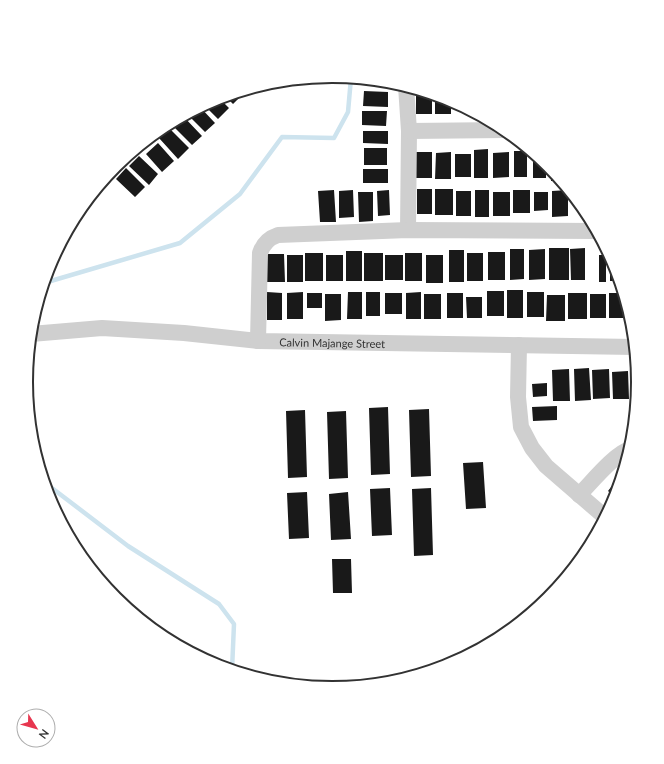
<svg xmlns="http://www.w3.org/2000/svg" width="664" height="764" viewBox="0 0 664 764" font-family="Lato,sans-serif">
<rect width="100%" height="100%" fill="#fff"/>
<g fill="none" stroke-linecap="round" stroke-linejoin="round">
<path stroke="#cde3ee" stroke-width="4.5" d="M44 283 180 243 240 194 282 137 334 138 348 112 351 78
M44 482 128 546 219 604 234 624 232 670"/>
</g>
<path fill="#191919" d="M416 89 432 94V114H416Z
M247 90 233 104 225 96 228 95Z
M364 91 388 92V107L363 106Z
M435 95 451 100V114H435Z
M219 98 229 108 218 119 204 105Z
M200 107 215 123 205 132 187 114Z
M362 111H387L386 126 362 125Z
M183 116 202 136 192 145 173 126Z
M169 128 189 148 178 159 159 138Z
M363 131H388V144L363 143Z
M158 143 174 161 162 172 146 154Z
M364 148H387V165H364Z
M488 149V178H474V150Z
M514 151H527V177H514Z
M416 152H432V178H416Z
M451 152V179H435L436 153Z
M509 152V177L493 178V153Z
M533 153 546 163V178H533Z
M455 154H471V177H455Z
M139 156 158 174 149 185 129 166Z
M126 168 145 187 135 197 116 179Z
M551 168 552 170 561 181H551Z
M363 169H388V183H363Z
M417 189H432V214H417Z
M435 189H453V215H435Z
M334 190 336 222H320L318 191Z
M353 190 354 217 339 218V191Z
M389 190 390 215 378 216 377 191Z
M475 190H489V217H475Z
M513 190H530V213H513Z
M568 190V216L552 217V191Z
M456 191H471V216H456Z
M358 192H373V221L359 222Z
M493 192H510V216H493Z
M534 192H548V210L534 211Z
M549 248H569V280H549Z
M585 248V280H571L570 249Z
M510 249H524V279L510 280Z
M545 249V279L529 280V250Z
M449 250H464V282H449Z
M346 251H362V281H346Z
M488 252H505V280H488Z
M305 253H323V281H305Z
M364 253H383V281H364Z
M405 253H422V281H405Z
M467 253H483V281H467Z
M267 254H284L285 282H267Z
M287 255H303V282H287Z
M326 255H343V281H326Z
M385 255H403V280H385Z
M426 255H443V283H426Z
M599 255H606V282H599Z
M610 255 615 265 620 281H610Z
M507 290H523V318H507Z
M487 291H504V316H487Z
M267 292 282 293V320H267Z
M303 292V319H287V293Z
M348 292H362V319H347Z
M366 292H380V316H366Z
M421 292V319H406V293Z
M527 292H544V317H527Z
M307 293H322V308H307Z
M385 293H402V314H385Z
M447 293H463V318H447Z
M568 293H587V319H568Z
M609 293H623L625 318H609Z
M325 294H341V320L325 321Z
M424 294H441V319H424Z
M590 294H606V318H590Z
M547 295H565V321H546Z
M466 297H482V318H467Z
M589 368 591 400 575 401 574 369Z
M569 369 570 401H553L552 370Z
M609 369 610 398 593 399 592 370Z
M628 371 629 399H613L612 372Z
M632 371H637L638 382 636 397H632Z
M547 383V396L533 397 532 384Z
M557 406V420L533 421 532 407Z
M388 407 390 474 371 475 369 408Z
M429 409 431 476 411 477 409 410Z
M305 410 307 477 288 478 286 411Z
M631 410H635L633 435H631Z
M346 411 348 478 329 479 327 412Z
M483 462 486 508 466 509 463 463Z
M622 473V474L615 497 608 491Z
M390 488 392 535 372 536 370 489Z
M431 488 433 555 414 556 412 489Z
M307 492 309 538 289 539 287 493Z
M348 492 351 539 331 540 329 494Z
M332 559H351L352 593H333Z"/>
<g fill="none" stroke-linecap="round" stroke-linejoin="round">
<g stroke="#cfcfcf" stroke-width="16">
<path d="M406 86 409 131 408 230"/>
<path d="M409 131 505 130"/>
<path id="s1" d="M31 334 102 328 184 333 258 341 635 347"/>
<path d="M258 341 260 253C263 244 269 238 278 235L408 230 596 231"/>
<path d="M519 345 518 397 521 427 532 448 546 466 605 517"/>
<path d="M579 495C591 483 615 453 630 449"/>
</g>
</g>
<g text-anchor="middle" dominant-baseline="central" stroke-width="4" stroke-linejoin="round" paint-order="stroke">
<g font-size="11" fill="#323232" stroke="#fff">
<text stroke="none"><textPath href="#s1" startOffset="302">Calvin Majange Street</textPath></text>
</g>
</g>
<path d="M0 0H664V764H0ZM33 382a299 299 0 1 1 598 0a299 299 0 1 1-598 0Z" fill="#fff" fill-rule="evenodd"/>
<path fill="none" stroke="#323232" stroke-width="2" d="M33 382a299 299 0 1 1 598 0a299 299 0 1 1-598 0Z"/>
<g transform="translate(36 728) rotate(127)"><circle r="19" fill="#ffffff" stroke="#adadad"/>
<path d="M0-3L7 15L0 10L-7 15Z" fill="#e7364f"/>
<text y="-6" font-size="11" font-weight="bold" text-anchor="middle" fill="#323232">N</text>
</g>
</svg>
